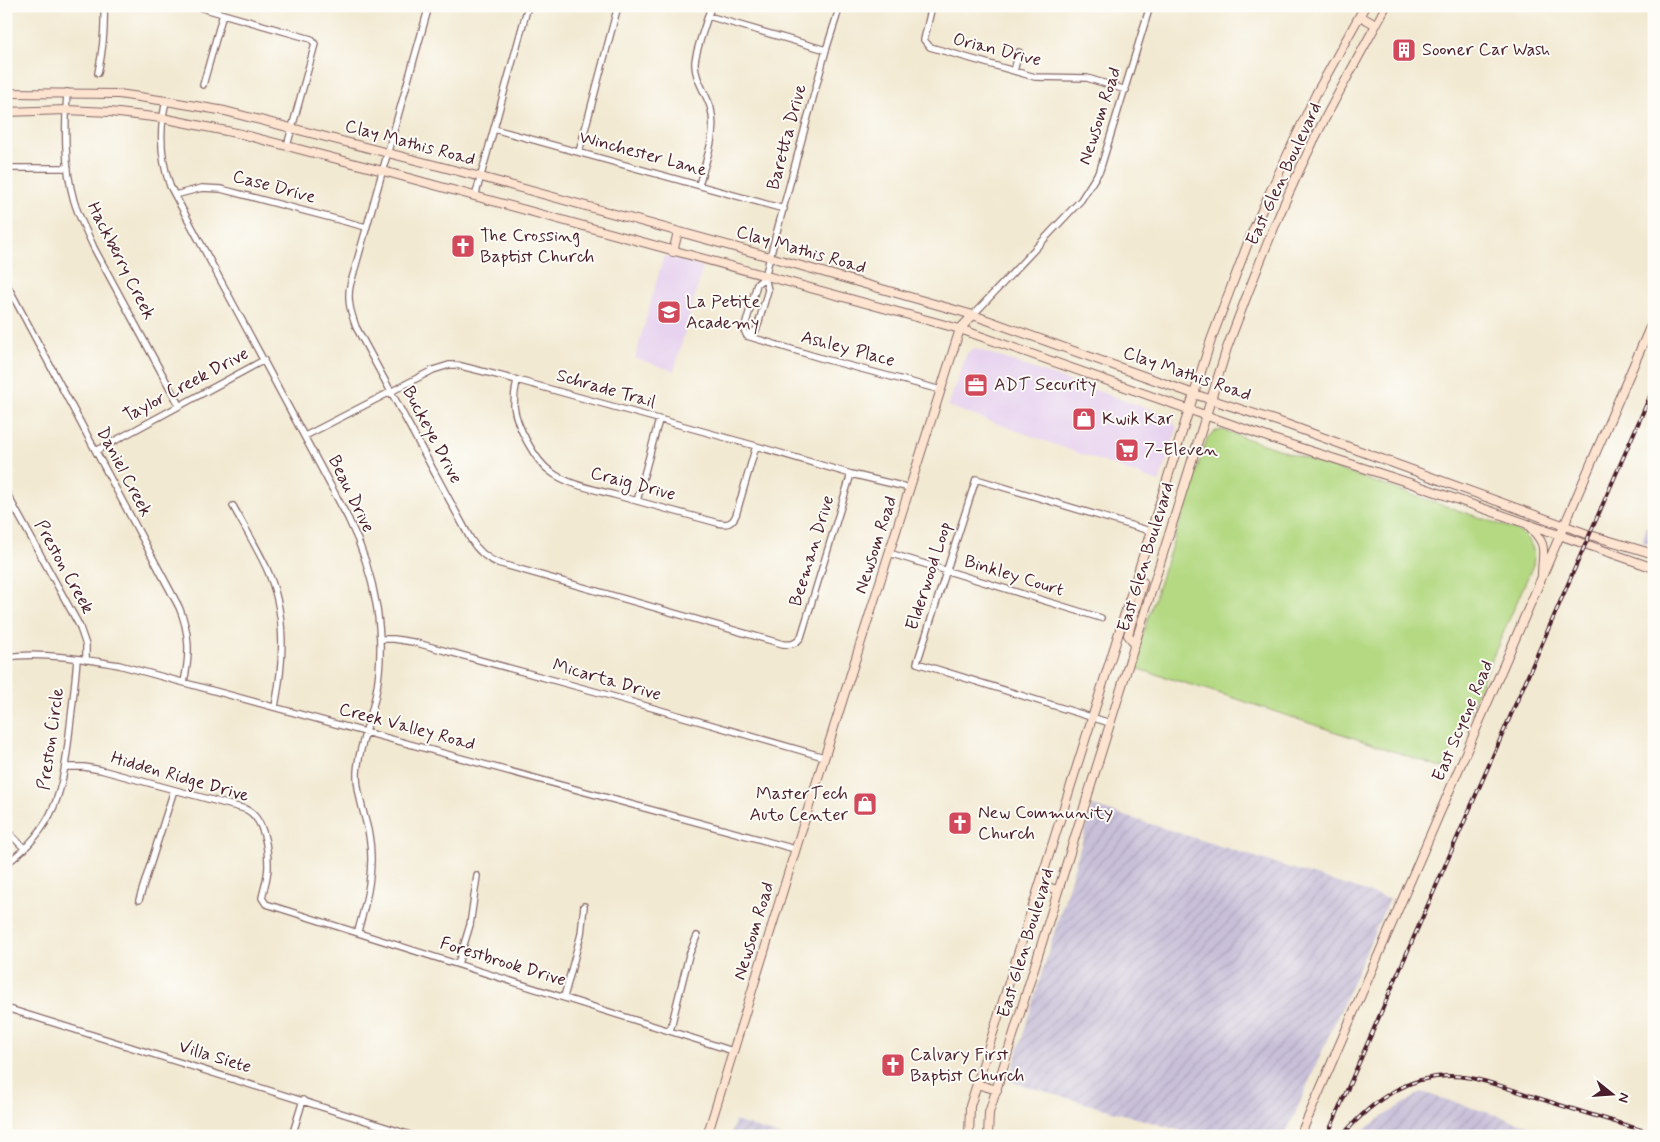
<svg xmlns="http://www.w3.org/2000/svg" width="1660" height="1142" viewBox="0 0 1660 1142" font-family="Mynerve,sans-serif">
<defs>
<pattern id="industrial-furrows" width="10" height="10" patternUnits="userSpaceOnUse" patternTransform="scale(1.25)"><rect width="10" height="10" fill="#c8bfd8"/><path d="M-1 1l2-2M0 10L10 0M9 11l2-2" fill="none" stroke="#ada4ba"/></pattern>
</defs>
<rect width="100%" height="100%" fill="#fdfcf7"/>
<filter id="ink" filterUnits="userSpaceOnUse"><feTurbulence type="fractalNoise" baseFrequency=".02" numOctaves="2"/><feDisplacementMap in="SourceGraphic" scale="10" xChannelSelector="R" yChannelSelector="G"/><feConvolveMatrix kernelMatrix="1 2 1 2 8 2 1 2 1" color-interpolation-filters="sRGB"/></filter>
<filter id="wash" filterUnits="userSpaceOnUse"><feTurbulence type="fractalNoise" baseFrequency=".0096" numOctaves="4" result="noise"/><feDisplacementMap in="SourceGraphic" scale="20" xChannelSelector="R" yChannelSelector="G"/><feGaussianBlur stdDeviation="1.12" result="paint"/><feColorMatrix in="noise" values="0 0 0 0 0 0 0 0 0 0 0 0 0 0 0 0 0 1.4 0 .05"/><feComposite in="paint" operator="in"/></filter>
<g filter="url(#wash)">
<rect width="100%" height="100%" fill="#f2e9d2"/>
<path fill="#e7d2ef" d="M664 255 703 267 674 371 635 358Z
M976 349 1170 416 1177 429 1159 482 948 406 967 353Z"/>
<path fill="url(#industrial-furrows)" d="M1654 505V545L1642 542Z
M1093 806 1389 899 1285 1136H1198L1009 1081Z
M1422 1092 1562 1136H1353Z
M735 1121 781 1136H730Z"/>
<path fill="#b4d982" stroke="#7f7c56" d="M1222 430 1516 530C1530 538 1536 549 1533 565L1444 768 1231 697 1132 667 1207 439 1213 432Z"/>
</g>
<g filter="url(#ink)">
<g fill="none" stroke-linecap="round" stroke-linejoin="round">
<g stroke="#856665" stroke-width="8">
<path id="street" d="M195 6 311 39 315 44 287 146
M429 6 350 286C347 301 351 313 356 327L470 538C477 550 485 558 498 563L783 644C792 645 796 644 801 637L851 474
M932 6 924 40 930 47 1035 77 1087 78 1126 90
M708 16 826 50
M1014 71 1019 52
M98 73C103 50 105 30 104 6
M203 85 223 14
M67 92C65 128 64 166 74 201 79 218 87 232 94 248L179 405
M166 101C159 130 160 157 170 186L348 518C375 573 388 637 375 698 370 721 357 753 357 775 357 795 365 815 369 835 375 868 367 900 358 931
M494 129 784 209
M579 152 618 6
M6 168H68
M699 185C706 160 717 135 711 109 707 94 694 79 695 62 696 49 707 21 711 6
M175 195 202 188 221 189 366 227
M475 197 528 6
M6 283 179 607C190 633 190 655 184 682
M973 315 1081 200 1100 170 1150 6
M747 336 756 330 758 325 768 290 765 277 770 257 826 50 840 6
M747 336 824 359 941 390
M747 336 744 330 757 284 765 277
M517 380C515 389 514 397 514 406 516 425 535 461 551 472 569 485 593 489 615 495 649 504 684 514 718 523 727 525 732 524 736 515L756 446
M305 436 433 370 449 365H457L517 380 756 446 851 474 910 488
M96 451 264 360
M6 492 79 625 86 645V660
M637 501 659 420
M233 506C244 526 256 546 266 567 287 612 284 660 275 707
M889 553 1101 618
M380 639H394L413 642 597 692 824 757
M6 657C41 652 84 659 119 665L795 849
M1110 723 917 663 976 479 1150 531
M66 767H84L101 770 245 809C264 817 268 848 268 866 268 877 264 888 262 898L266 904 733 1051
M6 830 25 849
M6 864C55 828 63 791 69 735 72 710 75 684 77 659
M139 900 174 790
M458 964 470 925 477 876
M564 997 581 934 584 906
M6 1008 414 1136
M670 1031 689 955 697 936
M292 1136 303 1100"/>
</g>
<g stroke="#856665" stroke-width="10">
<path id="secondary" d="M1360 16 1376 25
M6 93 119 94 166 101 225 111 481 177 770 257 973 315 1194 394 1286 424 1590 535 1654 554
M6 112 66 110 110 112 162 118 241 134 383 171 960 329 1273 439 1410 483 1654 568
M673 252 678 232
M1529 526C1548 546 1543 548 1542 574
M1135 644 1128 635 1143 582 1135 580
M1040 885 1058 890
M977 1084 997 1090
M707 1136 810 803 960 329 973 315
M969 1136 970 1106 1211 340 1251 235 1270 192 1316 94 1365 6
M988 1136 989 1113 1227 348C1253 279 1279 210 1312 144 1335 97 1362 52 1386 6
M1300 1136 1654 318"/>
</g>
<use href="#street" stroke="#fff" stroke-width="5.5"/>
<use href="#secondary" stroke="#fde4d1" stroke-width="8"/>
<g stroke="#4a1f2b" stroke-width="4">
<path id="rail" d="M1327 1136 1654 387
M1342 1136C1375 1097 1418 1068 1471 1078 1495 1083 1518 1092 1541 1099 1578 1111 1616 1122 1654 1134"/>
</g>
<use href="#rail" stroke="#fdfcf7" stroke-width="2" stroke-dasharray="5.5" stroke-linecap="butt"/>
</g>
</g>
<defs>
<g id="building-square" transform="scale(1.25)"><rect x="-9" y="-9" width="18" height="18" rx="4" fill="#d1495b" stroke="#fdfcf7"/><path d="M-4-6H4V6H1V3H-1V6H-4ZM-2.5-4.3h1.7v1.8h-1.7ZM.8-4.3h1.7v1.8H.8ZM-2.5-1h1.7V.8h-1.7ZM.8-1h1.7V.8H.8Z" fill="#fff"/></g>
<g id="church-square" transform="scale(1.25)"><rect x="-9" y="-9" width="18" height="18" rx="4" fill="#d1495b" stroke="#fdfcf7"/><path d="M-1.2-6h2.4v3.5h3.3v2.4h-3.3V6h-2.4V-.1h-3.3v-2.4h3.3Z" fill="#fff"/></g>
<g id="school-square" transform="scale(1.25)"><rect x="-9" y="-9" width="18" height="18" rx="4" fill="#d1495b" stroke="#fdfcf7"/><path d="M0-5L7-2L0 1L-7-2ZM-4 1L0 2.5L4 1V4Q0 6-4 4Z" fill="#fff"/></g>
<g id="office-square" transform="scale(1.25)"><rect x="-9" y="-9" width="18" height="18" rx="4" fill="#d1495b" stroke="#fdfcf7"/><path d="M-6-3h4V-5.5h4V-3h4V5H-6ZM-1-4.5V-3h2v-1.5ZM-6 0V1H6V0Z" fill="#fff"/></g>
<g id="shop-square" transform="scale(1.25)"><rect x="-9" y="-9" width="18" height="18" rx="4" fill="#d1495b" stroke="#fdfcf7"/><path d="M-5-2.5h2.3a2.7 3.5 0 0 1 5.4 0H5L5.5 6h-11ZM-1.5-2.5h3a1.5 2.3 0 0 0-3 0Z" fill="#fff"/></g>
<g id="supermarket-square" transform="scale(1.25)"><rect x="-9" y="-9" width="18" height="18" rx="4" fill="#d1495b" stroke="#fdfcf7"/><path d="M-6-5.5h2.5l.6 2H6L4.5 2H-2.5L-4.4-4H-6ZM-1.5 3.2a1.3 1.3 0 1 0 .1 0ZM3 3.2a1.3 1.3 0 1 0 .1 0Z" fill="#fff"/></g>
</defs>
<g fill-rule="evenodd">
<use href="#building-square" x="1404" y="50"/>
<use href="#church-square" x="463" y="246"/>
<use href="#school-square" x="669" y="312"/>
<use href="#office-square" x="976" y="385"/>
<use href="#shop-square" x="1084" y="419"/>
<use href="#supermarket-square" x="1127" y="450"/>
<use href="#shop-square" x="865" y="804"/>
<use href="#church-square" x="960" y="823"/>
<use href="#church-square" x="893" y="1065"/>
</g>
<g text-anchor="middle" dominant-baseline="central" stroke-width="4" stroke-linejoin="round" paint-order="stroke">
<g font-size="18" fill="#4a1f2b" stroke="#fdfcf7">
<text transform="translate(997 50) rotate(14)">Orian Drive</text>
<text transform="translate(1100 116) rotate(-72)">Newsom Road</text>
<text transform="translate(787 137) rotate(-75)">Baretta Drive</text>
<text transform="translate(410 143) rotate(15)">Clay Mathis Road</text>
<text transform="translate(643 154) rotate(15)">Winchester Lane</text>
<text transform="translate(1284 174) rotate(-65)">East Glen Boulevard</text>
<text transform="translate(274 187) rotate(15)">Case Drive</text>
<text transform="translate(801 250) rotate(16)">Clay Mathis Road</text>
<text transform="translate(121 261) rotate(63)">Hackberry Creek</text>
<text transform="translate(848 349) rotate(15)">Ashley Place</text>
<text transform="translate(1187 374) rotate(19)">Clay Mathis Road</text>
<text transform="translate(186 385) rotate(-28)">Taylor Creek Drive</text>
<text transform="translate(606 389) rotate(16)">Schrade Trail</text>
<text transform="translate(432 435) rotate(62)">Buckeye Drive</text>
<text transform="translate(124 472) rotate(62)">Daniel Creek</text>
<text transform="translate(633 484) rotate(15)">Craig Drive</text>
<text transform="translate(351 494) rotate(64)">Beau Drive</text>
<text transform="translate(876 545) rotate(-72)">Newsom Road</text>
<text transform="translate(812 551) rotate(-73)">Beeman Drive</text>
<text transform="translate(1146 557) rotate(-73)">East Glen Boulevard</text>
<text transform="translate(64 567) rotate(61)">Preston Creek</text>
<text transform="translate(929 576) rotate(-72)">Elderwood Loop</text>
<text transform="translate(1014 576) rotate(17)">Binkley Court</text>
<text transform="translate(607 680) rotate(16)">Micarta Drive</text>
<text transform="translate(1463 721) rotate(-67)">East Scyene Road</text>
<text transform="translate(407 727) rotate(15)">Creek Valley Road</text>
<text transform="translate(51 739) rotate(-82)">Preston Circle</text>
<text transform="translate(180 777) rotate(16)">Hidden Ridge Drive</text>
<text transform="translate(754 931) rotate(-73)">Newsom Road</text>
<text transform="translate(1026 943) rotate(-73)">East Glen Boulevard</text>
<text transform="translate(503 962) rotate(17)">Forestbrook Drive</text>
<text transform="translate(215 1057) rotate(17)">Villa Siete</text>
</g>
<g font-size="18" fill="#4a1f2b" stroke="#fdfcf7" text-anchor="start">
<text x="1422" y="50">Sooner Car Wash</text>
<text x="480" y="236">The Crossing<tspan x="480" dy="21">Baptist Church</tspan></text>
<text x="686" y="302">La Petite<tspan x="686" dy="21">Academy</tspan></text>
<text x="994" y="385">ADT Security</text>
<text x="1102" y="419">Kwik Kar</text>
<text x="1144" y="450">7-Eleven</text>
<text x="848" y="794" text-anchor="end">MasterTech<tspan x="848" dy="21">Auto Center</tspan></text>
<text x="978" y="813">New Community<tspan x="978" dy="21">Church</tspan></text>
<text x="910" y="1055">Calvary First<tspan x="910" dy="21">Baptist Church</tspan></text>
</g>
</g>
<rect width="1660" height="1142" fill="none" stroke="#fdfcf7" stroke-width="25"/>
<g transform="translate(1612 1094) rotate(107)" stroke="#fdfcf7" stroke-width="4" paint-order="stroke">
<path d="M0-4L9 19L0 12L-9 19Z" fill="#4a1f2b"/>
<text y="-8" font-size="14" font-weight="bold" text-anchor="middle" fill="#4a1f2b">N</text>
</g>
</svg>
